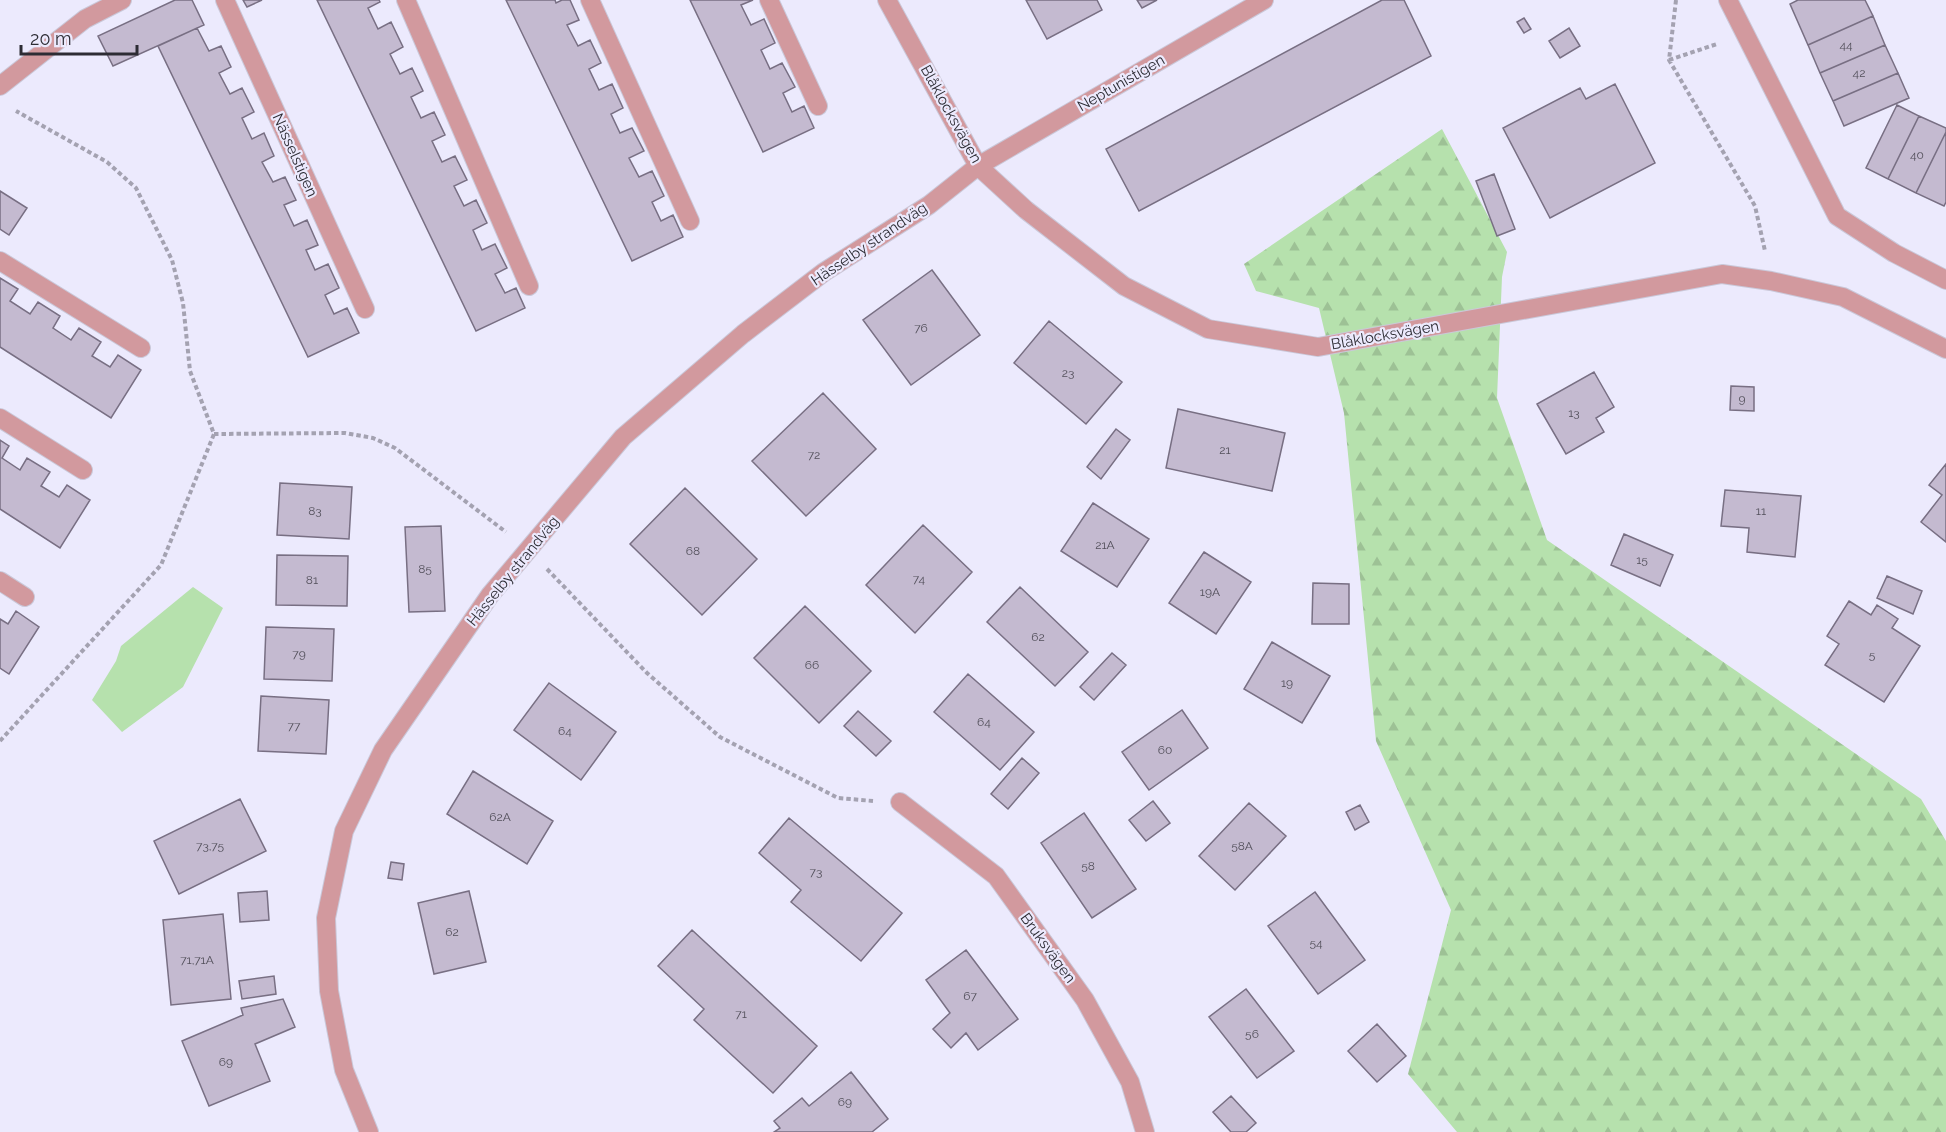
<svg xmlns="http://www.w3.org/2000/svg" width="1946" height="1132" viewBox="0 0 1946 1132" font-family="Raleway,sans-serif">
<defs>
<pattern id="forest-firs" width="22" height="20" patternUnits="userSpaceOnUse" patternTransform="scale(1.5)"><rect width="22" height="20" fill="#b6e1ad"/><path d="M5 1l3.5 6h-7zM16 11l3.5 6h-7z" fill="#9dc195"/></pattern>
</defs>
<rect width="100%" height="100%" fill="#eceafd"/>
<path fill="url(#forest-firs)" d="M1442 129 1507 252 1502 277 1497 398 1547 540 1921 799 1946 841V1132H1457L1408 1074 1451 910 1376 741 1344 413 1319 308 1256 291 1244 264Z"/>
<path fill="#b6e1ad" d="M193 587 223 608 183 687 122 732 92 700 116 661 121 646Z"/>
<path fill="#c4bad0" stroke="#786f83" stroke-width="1.5" d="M175 0H192L204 25 113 66 98 36Z
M243 0H262L247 7Z
M317 0H379L380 2 368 8 378 29 391 22 403 47 390 54 400 74 412 68 423 91 411 97 421 118 434 112 445 135 432 141 442 162 455 156 467 180 454 186 464 206 476 200 487 223 473 230 482 250 495 244 507 268 495 274 505 293 516 288 525 308 476 331Z
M506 0H555L556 3 562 0H570L579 20 567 25 578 46 590 40 601 63 589 69 599 90 612 84 623 108 611 114 620 133 632 128 644 151 629 158 639 177 652 171 664 196 652 202 661 221 673 215 683 237 632 261Z
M690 0H753L741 5 751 25 764 19 775 43 761 50 770 69 782 63 795 87 783 93 792 112 804 106 814 128 763 152Z
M1026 0H1097L1102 10 1047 39Z
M1137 0H1157L1142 8Z
M1382 0H1404L1431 56 1139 211 1106 149Z
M1798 0H1865L1873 16 1808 45 1790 4Z
M1873 16 1885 45 1820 73 1808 45Z
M1524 18 1531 29 1524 33 1517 22Z
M197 28 209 51 221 46 231 67 219 73 230 94 242 88 254 112 242 118 252 139 264 133 274 156 262 162 273 182 285 177 296 200 284 205 294 226 307 220 318 245 306 250 315 270 328 264 339 288 325 295 334 314 347 308 359 333 308 357 158 46Z
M1569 28 1580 46 1560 58 1549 41Z
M1885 45 1898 73 1833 101 1820 73Z
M1898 73 1909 98 1844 126 1833 101Z
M1615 84 1655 163 1550 218 1503 128 1580 88 1586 99Z
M1897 105 1919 116 1888 179 1866 168Z
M1919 116 1946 128V132L1916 193 1888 179Z
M1946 132V202L1944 206 1916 193Z
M1494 174 1515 229 1497 236 1476 181Z
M0 191 27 208 9 235 0 229Z
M932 270 980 335 911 385 863 320Z
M0 278 18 289 10 301 30 314 38 302 60 316 53 328 71 340 79 328 101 342 92 356 110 367 118 355 141 370 111 418 0 347Z
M1049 321 1122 382 1086 424 1014 363Z
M1594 372 1614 407 1596 418 1604 432 1566 454 1537 404Z
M1731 386 1754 387V411L1730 410Z
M823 393 876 449 806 516 752 461Z
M1178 409 1285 433 1272 491 1166 468Z
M1116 429 1130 440 1101 479 1087 467Z
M0 440 9 446 2 458 20 470 27 458 50 472 41 486 59 497 67 485 90 500 60 548 0 509Z
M1946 464V542L1921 522 1942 495 1929 485Z
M280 483 352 487 349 539 277 535Z
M685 488 757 559 702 615 630 544Z
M1725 490 1801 496 1795 557 1747 552 1749 528 1721 526Z
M1093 503 1149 539 1117 587 1061 551Z
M923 525 972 572 915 633 866 585Z
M441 526 445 611 409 612 405 527Z
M1624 534 1673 555 1660 586 1611 565Z
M1204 552 1251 582 1216 634 1169 603Z
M277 555 348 556 347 606 276 605Z
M1887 576 1922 591 1913 614 1877 598Z
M1313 583 1349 584V624H1312Z
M1020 587 1088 652 1055 686 987 622Z
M1849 601 1871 615 1877 605 1898 619 1892 628 1920 646 1884 702 1825 665 1839 644 1827 636Z
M805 606 871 671 819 723 754 658Z
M16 611 39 627 9 674 0 668V619L8 624Z
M266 627 334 629 332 681 264 679Z
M1272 642 1330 676 1302 723 1244 689Z
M1112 653 1126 665 1094 700 1080 687Z
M968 674 1034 732 1000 770 934 712Z
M549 683 616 732 581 780 514 730Z
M261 696 329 700 326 754 258 751Z
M1182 710 1208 748 1149 790 1122 752Z
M858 711 891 741 876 756 844 726Z
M1022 758 1039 773 1008 809 991 794Z
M473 771 553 821 527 864 447 814Z
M240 799 266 851 179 894 154 841Z
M1153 801 1170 823 1146 841 1129 820Z
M1249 803 1286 836 1235 890 1199 856Z
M1360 805 1369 822 1355 830 1346 812Z
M1084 813 1136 889 1092 918 1041 843Z
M789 818 902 913 861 961 791 902 801 890 759 853Z
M391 862 404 864 402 880 388 878Z
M267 891 269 920 240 922 238 893Z
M469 891 486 962 434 974 418 903Z
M1315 892 1365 960 1318 994 1268 926Z
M223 914 231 999 171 1005 163 920Z
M692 930 817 1046 773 1093 694 1020 704 1009 658 966Z
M966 950 1018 1019 978 1050 966 1033 951 1048 933 1029 950 1013 926 980Z
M274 976 276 994 242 999 239 981Z
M1246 989 1294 1051 1257 1078 1209 1017Z
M283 999 295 1027 255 1044 270 1081 209 1106 182 1041 243 1015 241 1008Z
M1377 1024 1406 1056 1377 1082 1348 1051Z
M851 1072 888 1119 872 1132H774L780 1128 774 1121 802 1098 809 1106Z
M1231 1096 1256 1123 1246 1132H1231L1213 1112Z"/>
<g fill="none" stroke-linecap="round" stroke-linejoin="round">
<g stroke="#cac8d9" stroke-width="20">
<path id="minor" d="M225 0 365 309
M406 0 529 286
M590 0 690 221
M769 0 818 106
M887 0 978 166 1026 210 1124 286 1208 329 1318 347 1722 274 1771 281 1843 297 1946 349
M1728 0 1837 216 1894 253 1946 280
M0 86 85 19 122 0
M0 261 141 348
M0 418 83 470
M0 581 25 597
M900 802 996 876 1085 1000 1130 1082 1145 1132
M369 1132 344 1070 329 991 326 918 344 831 383 750 490 595 623 437 743 334 824 272 929 205 978 166 1264 0"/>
</g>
<path stroke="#a4a2b1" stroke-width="4" stroke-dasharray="4.5 3" stroke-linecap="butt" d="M1676 0 1669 60 1755 206 1765 251
M1669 60 1717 44
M214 434 345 433 373 438 395 448 506 532
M547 569 647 673 720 737 838 798 873 801
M0 741 161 565 214 434 190 371 183 303 172 260 136 188 107 162 16 111"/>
<use href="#minor" stroke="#d2999e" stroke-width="18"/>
</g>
<g text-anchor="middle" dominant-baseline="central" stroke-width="4.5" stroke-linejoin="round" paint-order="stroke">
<g font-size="12" fill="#53505b">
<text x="1846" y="45">44</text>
<text x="1859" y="73">42</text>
<text x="1917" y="155">40</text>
<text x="921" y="328">76</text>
<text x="1068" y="373">23</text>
<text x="1742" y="399">9</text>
<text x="1574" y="413">13</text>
<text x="1225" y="450">21</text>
<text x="814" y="455">72</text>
<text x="315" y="511">83</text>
<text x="1761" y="511">11</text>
<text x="1105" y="545">21A</text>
<text x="693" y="551">68</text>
<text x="1642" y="560">15</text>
<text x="425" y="569">85</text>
<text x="919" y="579">74</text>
<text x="312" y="580">81</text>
<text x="1210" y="592">19A</text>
<text x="1038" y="637">62</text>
<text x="299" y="654">79</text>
<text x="1872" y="655">5</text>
<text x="812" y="665">66</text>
<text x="1287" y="683">19</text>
<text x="984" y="722">64</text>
<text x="294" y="726">77</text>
<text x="565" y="731">64</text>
<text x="1165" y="750">60</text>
<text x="500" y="817">62A</text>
<text x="210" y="846">73,75</text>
<text x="1242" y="846">58A</text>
<text x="1088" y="866">58</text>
<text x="816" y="872">73</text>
<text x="452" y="932">62</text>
<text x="1316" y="943">54</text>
<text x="197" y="960">71,71A</text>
<text x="970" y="996">67</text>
<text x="741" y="1014">71</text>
<text x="1252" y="1034">56</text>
<text x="226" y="1062">69</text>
<text x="845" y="1102">69</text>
</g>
<g font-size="15" fill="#2d2c34" stroke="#eceafd">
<text transform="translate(1121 83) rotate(-30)">Neptunistigen</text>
<text transform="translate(951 114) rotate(61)">Blåklocksvägen</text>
<text transform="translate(295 155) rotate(66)">Nässelstigen</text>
<text transform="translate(869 244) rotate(-34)">Hässelby strandväg</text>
<text transform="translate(1385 335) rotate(-10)">Blåklocksvägen</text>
<text transform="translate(513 571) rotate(-51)">Hässelby strandväg</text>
<text transform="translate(1048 948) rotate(54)">Bruksvägen</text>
</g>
</g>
<path d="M21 45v9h116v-9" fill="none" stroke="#2d2c34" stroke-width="3"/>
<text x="30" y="45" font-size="18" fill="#2d2c34" stroke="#eceafd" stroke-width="4.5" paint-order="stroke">20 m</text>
</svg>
